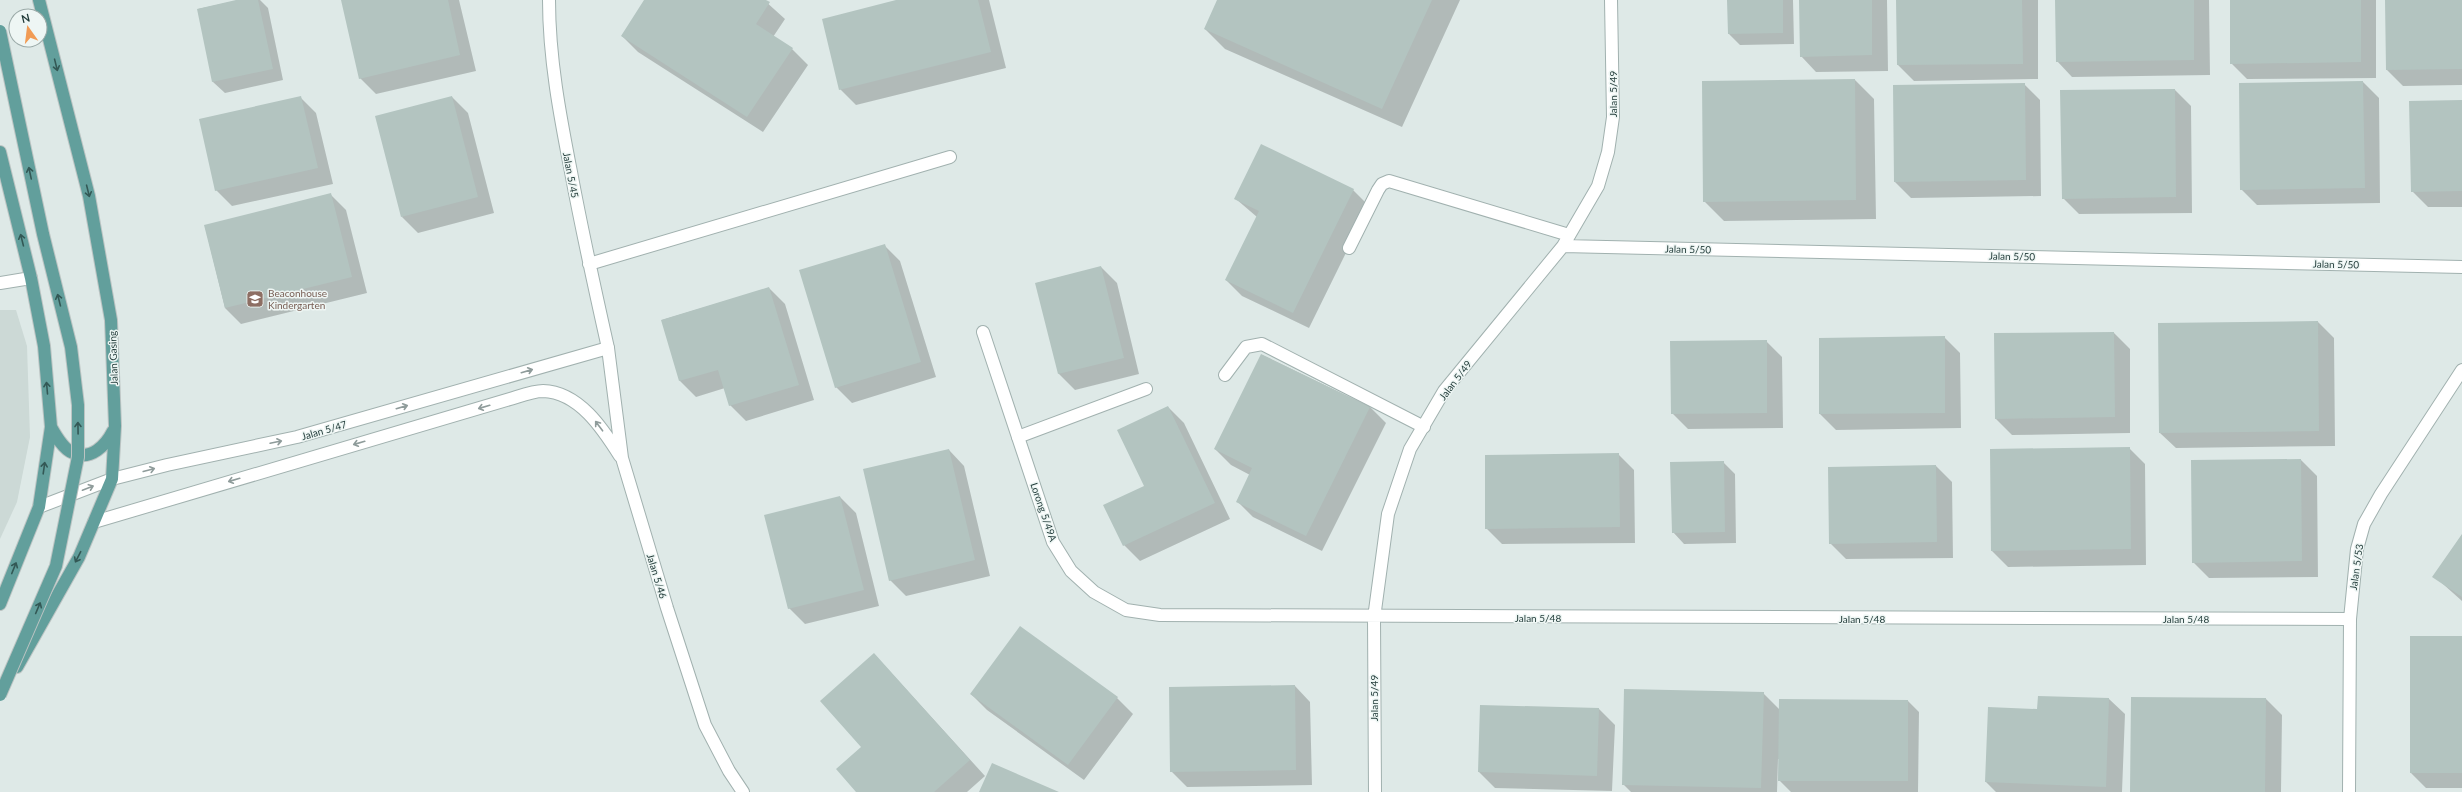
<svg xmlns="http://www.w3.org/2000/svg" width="2462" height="792" viewBox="0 0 2462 792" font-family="Lato,sans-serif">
<rect width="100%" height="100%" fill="#dee9e7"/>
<path fill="#ccd9d6" d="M0 310H16L27 346 30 437 17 502 0 539Z"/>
<path fill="#0003" d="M240 0H260L268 8 283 80 225 93 213 82 198 9Z
M342 0H459L476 71 376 94 360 78Z
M646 0H764L785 19 773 37 792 49 808 65 763 132 638 52 622 36Z
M900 0H989L1006 68 856 105 840 89Z
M1219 0H1460L1402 127 1225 49 1205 29Z
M1728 0H1793L1794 44 1740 45 1729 34Z
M1800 0H1887L1888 71 1816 72 1801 56Z
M1897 0H2038V79L1914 81 1898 65Z
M2056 0H2209L2210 75 2072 77 2057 61Z
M2231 0H2376V78L2247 79 2231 63Z
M2386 0H2462V85L2403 86 2387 70Z
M1855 80 1874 99 1876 219 1724 221 1704 201Z
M2363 82 2379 98 2380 203 2257 205 2241 189Z
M2024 84 2040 100 2041 196 1911 198 1895 182Z
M2175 90 2191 106 2192 213 2079 214 2063 198Z
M300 97 316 113 333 184 232 206 216 190Z
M452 97 468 113 494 213 418 233 402 217Z
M2462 101V207H2428L2412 191Z
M1353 190 1369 206 1309 328 1242 296 1226 280 1257 217 1236 199Z
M330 194 346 210 367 293 241 324 225 308 205 226Z
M884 245 900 261 936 377 852 403 836 387Z
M1101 267 1117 283 1139 374 1075 390 1059 374 1037 283Z
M769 288 785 304 814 400 746 421 730 405 725 388 696 397 680 381 662 320Z
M2318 322 2334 338 2335 446 2176 448 2160 433Z
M2114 333 2130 349V433L2012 435 1996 419Z
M1944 337 1960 353 1961 428 1836 430 1820 414V339Z
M1766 341 1782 357 1783 428 1688 429 1672 413Z
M1262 355 1370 407 1386 423 1322 551 1253 517 1237 501 1250 475 1231 465 1215 449Z
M1168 407 1184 423 1230 519 1140 561 1124 545 1146 486Z
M2129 448 2145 464 2146 565 2008 567 1992 551Z
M949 450 964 466 990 576 906 596 890 580Z
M1618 454 1634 470 1635 543 1502 544 1486 528Z
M2301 460 2317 476 2318 577 2209 578 2193 562Z
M1723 462 1735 474 1736 543 1684 544 1673 532Z
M1936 466 1952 482 1953 558 1846 559 1830 543 1829 468Z
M840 497 856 513 879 606 805 624 789 608Z
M2462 535V601L2434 576Z
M2462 637V788H2426L2411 773Z
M874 654 985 776 967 792H857Z
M1295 686 1310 702 1312 785 1187 787 1171 771Z
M1763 693 1780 710 1908 701 1919 712 1918 792H1791L1779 780 1780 759H1778L1777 792H1631L1623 784Z
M971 694 1117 698 1133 714 1084 780 987 710Z
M2109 699 2125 714 2122 792H1996L1986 782 2037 710Z
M2266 699 2282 715 2281 792H2131Z
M1599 709 1615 725 1612 791 1495 788 1479 772Z"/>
<path fill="#b3c4c0" d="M236 0H258L273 69 212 82 197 9Z
M341 0H448L460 55 359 79Z
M644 0H766L770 2 756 24 793 48 747 117 621 36Z
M896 0H978L991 52 839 90 822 19Z
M1217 0H1432L1382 109 1204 29Z
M1727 0H1783V33L1728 34Z
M1799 0H1872V55L1800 57Z
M1896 0H2022L2023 64 1897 65Z
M2055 0H2194V60L2056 62Z
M2230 0H2361V62L2230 64Z
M2385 0H2462V69L2386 70Z
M1855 79 1856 200 1703 202 1702 81Z
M2363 81 2365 188 2240 190 2239 83Z
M2025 83 2026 180 1894 182 1893 85Z
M2175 89 2176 197 2062 199 2060 90Z
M301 96 318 168 215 191 199 119Z
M452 96 478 197 401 217 375 116Z
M2462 100V191L2411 192 2409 101Z
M1261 144 1354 189 1293 313 1225 280 1259 211 1234 199Z
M331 193 352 277 225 308 204 225Z
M885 244 921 362 835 388 799 270Z
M1101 266 1124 358 1058 374 1035 283Z
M769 287 799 385 729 406 718 370 679 381 661 320Z
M2318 321 2319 431 2159 433 2158 323Z
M2114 332 2115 417 1995 419 1994 333Z
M1945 336V413L1819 414V338Z
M1767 340V413L1671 414 1670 341Z
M1261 354 1370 407 1306 536 1236 502 1252 468 1214 449Z
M1168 406 1215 503 1123 546 1103 505 1144 486 1117 430Z
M2130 447 2131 549 1991 551 1990 449Z
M949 449 975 560 889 581 863 469Z
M1619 453 1620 527 1485 529V455Z
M2301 459 2302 561 2192 563 2191 460Z
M1724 461 1725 532 1672 533 1670 462Z
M1936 465 1937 542 1829 544 1828 467Z
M840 496 864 590 788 609 764 515Z
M2462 534V597L2432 577Z
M1020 626 1118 697 1068 765 970 694Z
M2410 636H2462V773H2410Z
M874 653 970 760 934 792H856L836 769 861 747 820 701Z
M1295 685 1296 770 1170 772 1169 687Z
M1624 689 1764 692 1761 788 1622 785Z
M2038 696 2109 698 2106 787 1985 782 1988 707 2037 709Z
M2131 697 2266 698 2265 792H2130Z
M1779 699 1908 700V781H1778Z
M1480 705 1599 708 1597 776 1478 772Z
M992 763 1059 792H979Z"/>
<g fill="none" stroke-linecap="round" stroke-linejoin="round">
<g stroke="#a1b1af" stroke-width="14">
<path id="service" d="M1349 248 1378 190 1382 184 1389 181 1569 235
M1225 375 1246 347 1262 344 1424 427
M1018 437 1146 389"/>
</g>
<g stroke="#a1b1af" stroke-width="14">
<path id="minor" d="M549 0C549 58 560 116 571 172 582 231 595 290 608 348
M1563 246 2462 267
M589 264 950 157
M0 283 31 278
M983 332 1053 542 1071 571 1094 592 1126 610 1160 615 2350 619
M1375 792 1374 618 1388 514 1410 449 1444 391 1563 246 1598 186 1608 152 1613 117 1611 0
M2349 792 2350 619 2357 549 2364 524 2381 494 2462 370"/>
</g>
<g stroke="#a1b1af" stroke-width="14">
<path id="tertiary" d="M39 507 112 479 167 465 297 437 608 348 622 458 667 608 705 725 729 771 743 792
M94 522 510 399C520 396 533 391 543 391 579 392 603 429 620 456"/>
</g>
<g stroke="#bcc4c3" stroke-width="14">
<path id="primary" d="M0 152 31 278 44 346 51 427 39 507 0 604
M51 427C56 436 63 449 73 453 91 461 106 445 113 431
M17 667 79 557 112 479 115 426 111 320 89 196 39 0"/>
</g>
<use href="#service" stroke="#fff" stroke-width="12"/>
<use href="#minor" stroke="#fff" stroke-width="12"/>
<use href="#tertiary" stroke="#fff" stroke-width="12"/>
<use href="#primary" stroke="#629f9c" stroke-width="12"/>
<g stroke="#bcc4c3" stroke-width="14" stroke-linecap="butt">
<path id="primary-bridge" d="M0 31 43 234 71 347 78 405V457L56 566 0 695"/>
</g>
<use href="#primary-bridge" stroke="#629f9c" stroke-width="12"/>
</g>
<defs><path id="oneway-shaft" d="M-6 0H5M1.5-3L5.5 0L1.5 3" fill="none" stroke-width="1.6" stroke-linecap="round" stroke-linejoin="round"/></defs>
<g stroke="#335855">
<use href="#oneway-shaft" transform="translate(56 65) rotate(76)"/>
<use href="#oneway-shaft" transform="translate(30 173) rotate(-102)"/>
<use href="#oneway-shaft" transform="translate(88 191) rotate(76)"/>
<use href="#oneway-shaft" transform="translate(22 240) rotate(-104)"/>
<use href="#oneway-shaft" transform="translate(59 300) rotate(-104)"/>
<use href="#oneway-shaft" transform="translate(47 388) rotate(-95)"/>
<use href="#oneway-shaft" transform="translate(78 428) rotate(-91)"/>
<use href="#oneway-shaft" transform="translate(44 468) rotate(-82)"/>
<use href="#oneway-shaft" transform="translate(78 557) rotate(117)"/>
<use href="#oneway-shaft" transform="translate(14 568) rotate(-68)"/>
<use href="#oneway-shaft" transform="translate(38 608) rotate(-67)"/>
</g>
<g stroke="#8f9c9b">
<use href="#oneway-shaft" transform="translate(527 371) rotate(-16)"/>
<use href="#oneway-shaft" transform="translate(402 407) rotate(-16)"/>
<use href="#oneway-shaft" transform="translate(484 407) rotate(164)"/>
<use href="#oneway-shaft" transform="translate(599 426) rotate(-127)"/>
<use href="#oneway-shaft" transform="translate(276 442) rotate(-12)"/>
<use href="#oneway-shaft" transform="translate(359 443) rotate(164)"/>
<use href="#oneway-shaft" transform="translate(149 470) rotate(-15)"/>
<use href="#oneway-shaft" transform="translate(234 480) rotate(164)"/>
<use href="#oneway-shaft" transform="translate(88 488) rotate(-21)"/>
</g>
<defs>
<g id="school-square" transform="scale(0.9)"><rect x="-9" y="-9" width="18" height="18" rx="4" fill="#8d6e63" stroke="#eef6f4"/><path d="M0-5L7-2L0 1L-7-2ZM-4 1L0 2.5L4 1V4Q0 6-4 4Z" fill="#fff"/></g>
</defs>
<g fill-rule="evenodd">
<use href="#school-square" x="255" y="299"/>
</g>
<g text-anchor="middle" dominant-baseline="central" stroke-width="3" stroke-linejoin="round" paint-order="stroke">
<g font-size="10" fill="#1f3937" stroke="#eef6f4">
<text transform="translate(1613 94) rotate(-90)">Jalan 5/49</text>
<text transform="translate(571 175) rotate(79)">Jalan 5/45</text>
<text transform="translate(1688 249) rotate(1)">Jalan 5/50</text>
<text transform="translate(2012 256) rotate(1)">Jalan 5/50</text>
<text transform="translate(2336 264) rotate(1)">Jalan 5/50</text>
<text transform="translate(113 358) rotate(-92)">Jalan Gasing</text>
<text transform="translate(1455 380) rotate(-53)">Jalan 5/49</text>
<text transform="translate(324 430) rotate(-16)">Jalan 5/47</text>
<text transform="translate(1044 512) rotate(71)">Lorong 5/49A</text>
<text transform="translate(2356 567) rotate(-82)">Jalan 5/53</text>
<text transform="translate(657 576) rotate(73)">Jalan 5/46</text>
<text x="1538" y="618">Jalan 5/48</text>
<text x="1862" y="619">Jalan 5/48</text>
<text x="2186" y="619">Jalan 5/48</text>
<text transform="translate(1374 698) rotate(-90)">Jalan 5/49</text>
</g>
<g font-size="10" fill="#785e54" stroke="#eef6f4" text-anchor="start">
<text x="268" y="293">Beaconhouse<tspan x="268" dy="12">Kindergarten</tspan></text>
</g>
</g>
<g transform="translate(28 28) rotate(346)"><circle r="19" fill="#eef6f4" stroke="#9baaa8"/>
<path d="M0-3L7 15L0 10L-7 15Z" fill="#f19b54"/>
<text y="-6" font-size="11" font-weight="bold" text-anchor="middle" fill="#1f3937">N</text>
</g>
</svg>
